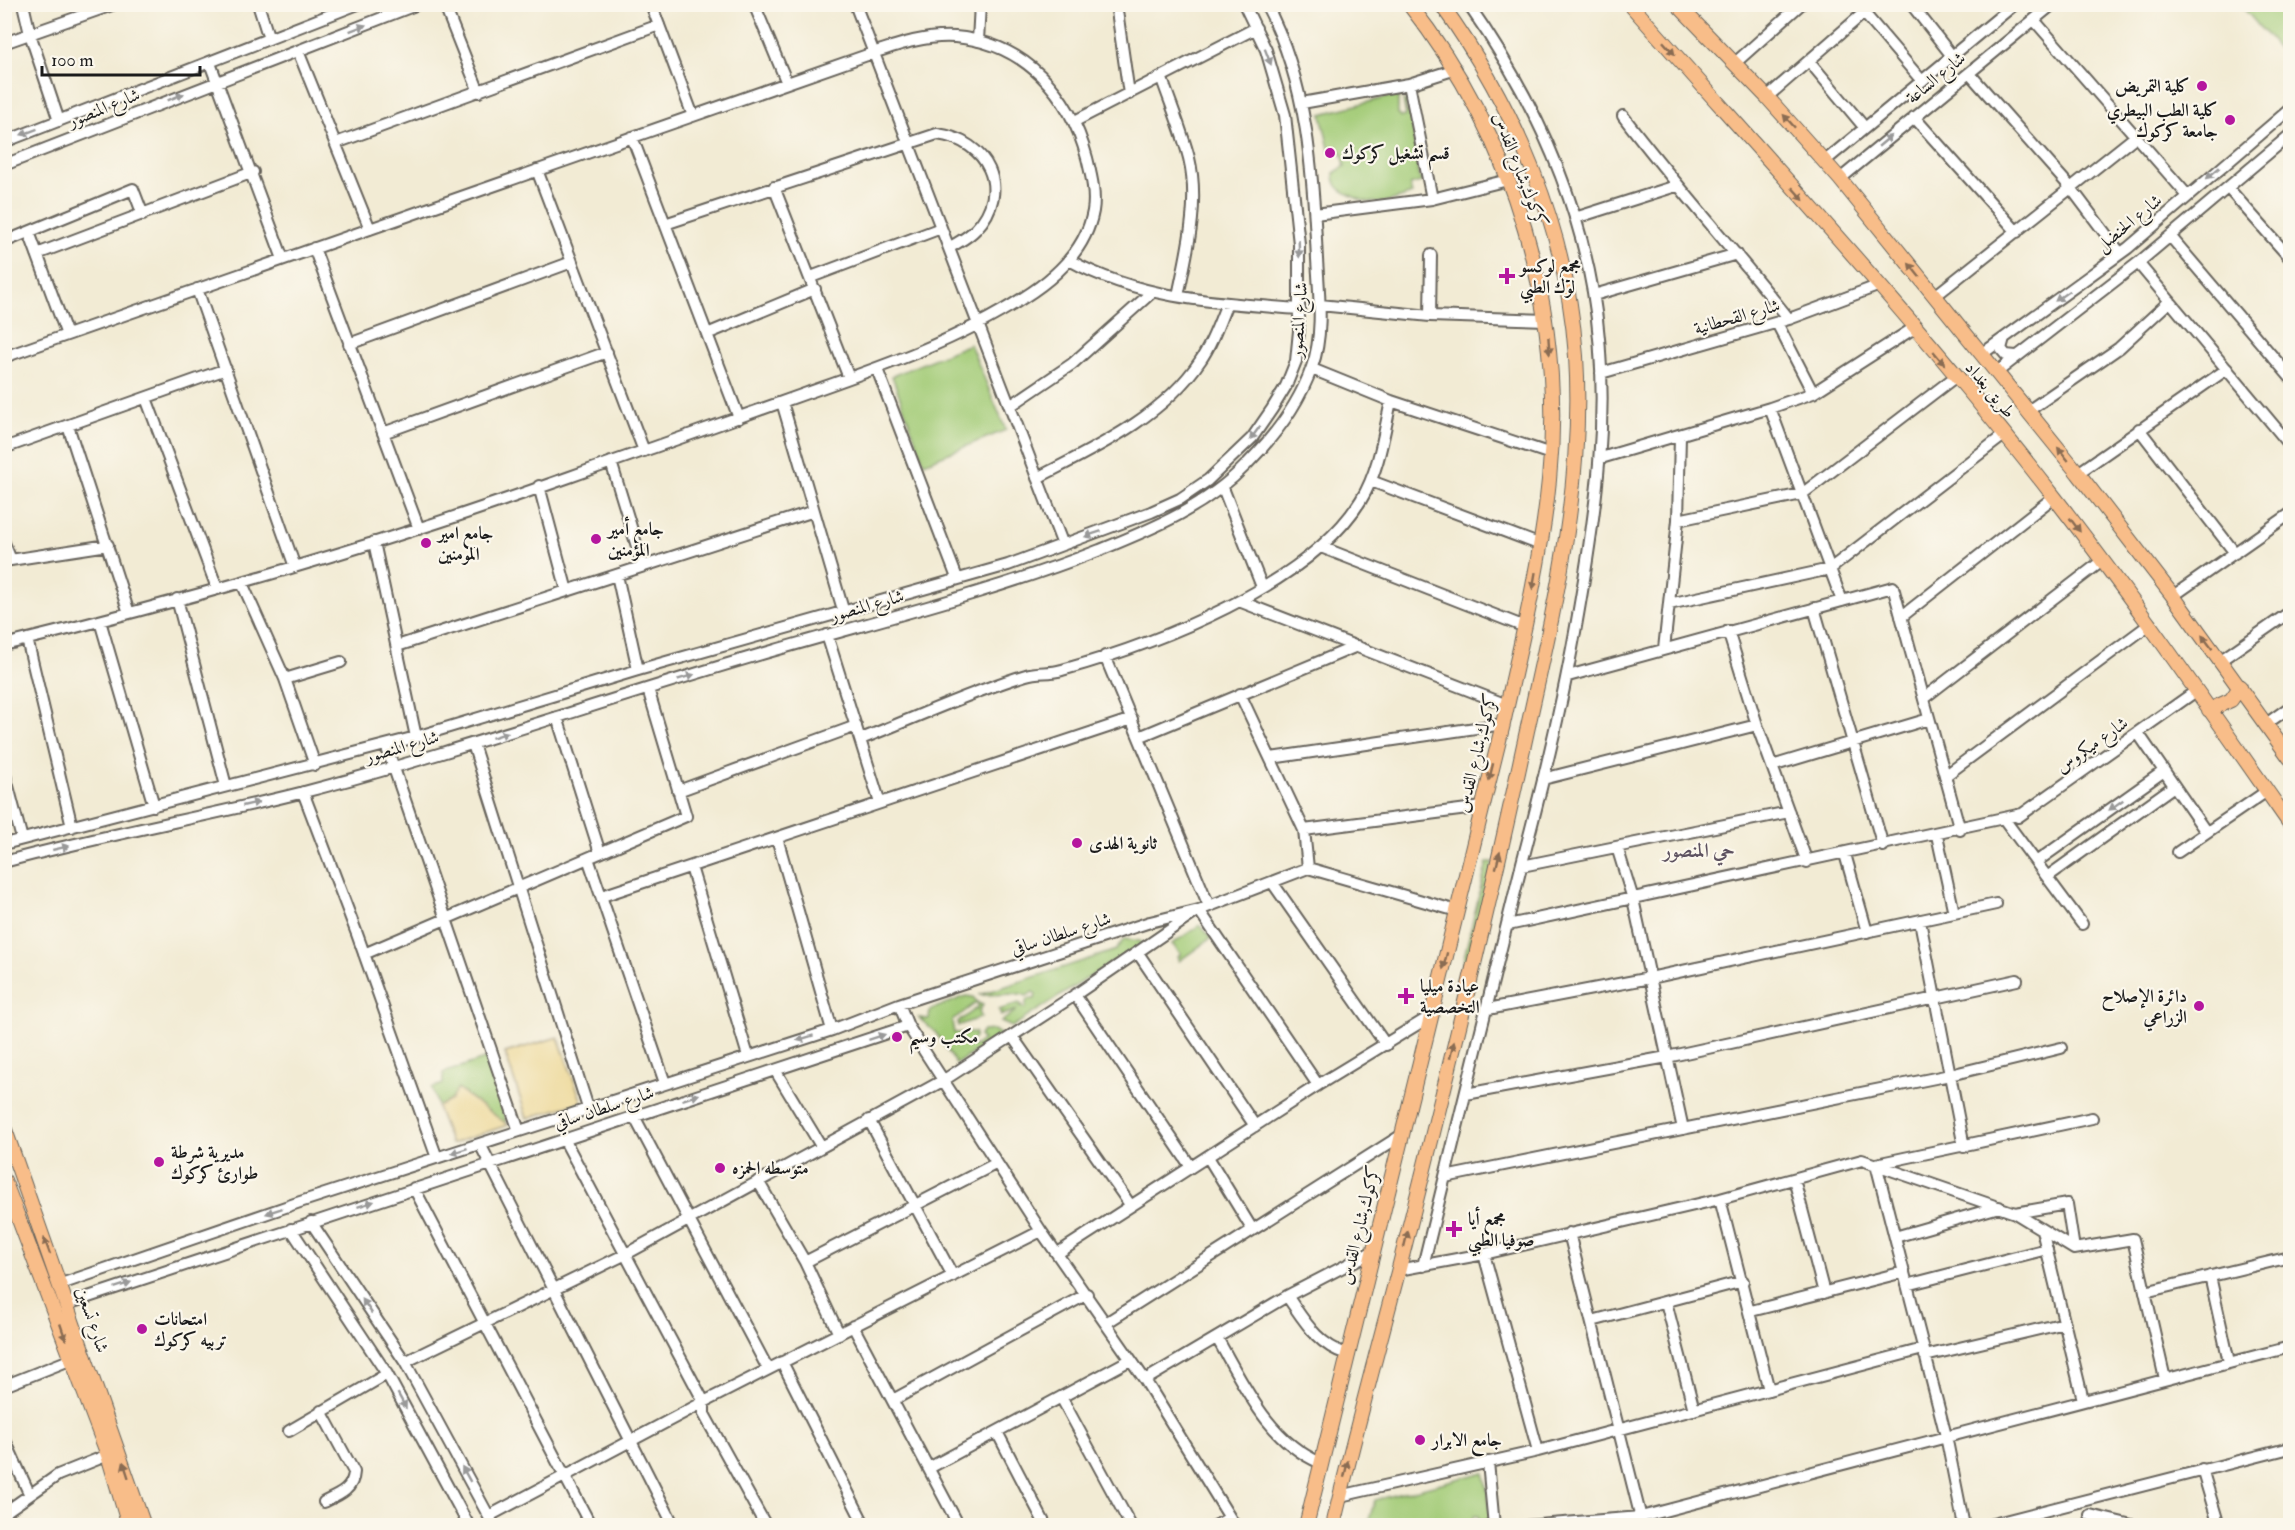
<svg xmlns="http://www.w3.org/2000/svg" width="2295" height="1530" viewBox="0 0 2295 1530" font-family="'IM FELL Double Pica',Amiri,serif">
<rect width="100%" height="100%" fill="#fbf7ec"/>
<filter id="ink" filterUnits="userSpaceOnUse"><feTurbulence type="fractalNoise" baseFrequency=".0167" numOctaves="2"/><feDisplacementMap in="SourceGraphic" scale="12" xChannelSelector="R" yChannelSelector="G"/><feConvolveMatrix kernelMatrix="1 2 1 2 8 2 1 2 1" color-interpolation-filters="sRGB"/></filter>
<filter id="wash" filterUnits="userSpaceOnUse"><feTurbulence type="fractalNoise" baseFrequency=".008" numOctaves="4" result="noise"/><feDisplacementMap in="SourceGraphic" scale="24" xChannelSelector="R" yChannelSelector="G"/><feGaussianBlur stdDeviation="1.35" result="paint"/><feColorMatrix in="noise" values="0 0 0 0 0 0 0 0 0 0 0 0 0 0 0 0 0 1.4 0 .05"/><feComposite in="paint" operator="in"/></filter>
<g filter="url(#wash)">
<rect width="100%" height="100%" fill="#f2ebd4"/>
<path fill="#a2cb76" stroke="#5f7449" stroke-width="1.5" d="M2241 5H2290V53L2285 57Z
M1404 93 1405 95 1398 97V114L1401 117 1406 116 1403 98 1404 101 1409 103 1406 104 1407 112 1411 113 1419 178 1424 181 1410 185 1412 194C1385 203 1374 208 1348 194 1338 189 1334 185 1334 173L1345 166 1342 153H1330L1321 114Z
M970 344 1006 430 924 463 892 376Z
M1487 862H1493L1468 966H1462Z
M1200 925 1211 938 1179 961 1178 957 1181 954 1172 944Z
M1124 939 1140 941 1144 945 1111 963 1012 1027 1001 1022 1017 1010 1000 1016 1002 1014 999 1010 1019 1003 1022 1005 1019 1007 1025 1008 1027 999H1035L1036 994 1033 992 1027 996 1021 994 979 995 1116 950Z
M966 996 973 997 977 1002 952 1021 954 1033 975 1032V1037L969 1043 974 1046 983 1040 979 1036 983 1031 994 1030 1001 1035 956 1064 936 1033 919 1018 929 1019 930 1010Z
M978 1003 983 1005 979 1011 981 1017 958 1026V1022L978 1007Z
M487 1058 507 1124 458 1089 451 1100 438 1107 432 1088 443 1084V1073Z
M1484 1472 1492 1519 1483 1521 1478 1518V1515H1474L1470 1523H1464L1466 1525 1367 1526 1375 1500Z"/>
<path fill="#eeda9e" stroke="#857b5d" stroke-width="1.5" d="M558 1037 582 1102 527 1118 505 1053Z
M457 1089 507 1124 508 1125 451 1144 437 1107 451 1100Z"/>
</g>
<g filter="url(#ink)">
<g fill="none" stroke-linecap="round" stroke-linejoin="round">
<g stroke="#67645c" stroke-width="14">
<path id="minor" d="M23 4 30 34 59 121
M258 4 269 39
M444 4 479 92
M651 4 693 116
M754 4 787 83
M855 4 1063 545
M1116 4 1129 94
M1911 4 1952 56
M1864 13 1922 81
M2034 20 2188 196
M978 41 980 4
M4 43 115 4
M298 51 370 229
M1809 61 1865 128
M210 63 283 259
M1735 63 1801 4
M1969 73 2071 188 2120 253
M1162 79C1171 105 1182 131 1189 158 1200 203 1187 252 1178 296
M1409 84 1432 199
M1767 97 1874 4
M1302 103 1409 84 1456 69
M1623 116C1676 186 1735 251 1789 319
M1914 117 2017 232
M1075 121 1256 28
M632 137 739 418
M4 142 358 4
M336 143 659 25
M1825 161 2015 4
M4 165 418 4
M537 170 644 451
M1840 179 2053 4
M774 187 849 378
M2228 188 2290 258
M1315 214 1432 199 1508 180
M1575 218 1676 186
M665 224 937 134C987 140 1013 190 976 229 968 238 958 242 949 248
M29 232 67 335
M2170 236 2290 377
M4 242 133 189 143 215
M314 248 419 529
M37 254 253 172
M1069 260C1141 300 1221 303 1300 309
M2138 263 2290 445
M811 277 941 228
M197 289 295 567
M1594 295 1737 254
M1935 296 2136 136
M1320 305 1430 316 1546 320
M1430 316 1431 255
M1777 323 1813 393
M707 334 815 289
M2004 338 2001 349 2006 355 2016 356
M349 344 572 262
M1982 354 2128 248 2290 109
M4 357 873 53C900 44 927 35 955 37 1025 43 1070 94 1087 158 1091 175 1096 193 1093 211 1086 250 1055 278 1023 298 957 341 881 367 807 393 756 411 706 429 655 447 576 474 497 504 417 529 281 573 143 611 4 645
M877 369 957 578
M1312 369 1391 401 1551 454
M1997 372 2138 263 2290 135
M1601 373 1789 319 1880 285
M146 398 217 588
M782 402 844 613
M1010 406 1072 364 1151 293
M1770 408 1842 601
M2028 411 2119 348 2170 301
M68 426 129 613
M2139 429 2235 553
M383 433 607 352
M4 448 226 369
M1601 458 1770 408 1813 393 1914 328
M611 462 643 566
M2078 473 2227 369
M1037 478C1095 448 1163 417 1200 361 1212 344 1219 323 1227 303
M1371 481 1541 545
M539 486 567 591
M1223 488 1262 587
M1678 520 1802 494 1955 377
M374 542 416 737
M4 543 11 560
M1321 547 1525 627
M4 561 108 545
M617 575 638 670
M242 583 285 679 315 765
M2173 596 2290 514
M177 599 226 786
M1239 601 1507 705
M1669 604 1830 569 2004 435
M1814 608 1883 846
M1901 617 2054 497
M100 621 154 806
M1728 631 1757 725 1807 862
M827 635 880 803
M27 639 72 827
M397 646 814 511
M1664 649 1678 520 1680 436
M1105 656 1209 906
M2221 660 2290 612
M1568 676 1893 587 1960 830
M285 679 341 662
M1240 694 1304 830 1308 868
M1924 698 2102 561
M557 717 600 853
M2266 724 2290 707
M2138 733 2206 832
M1139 737 1357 646
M861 739C915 718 970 692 1026 675 1038 671 1050 674 1062 670 1156 644 1308 586 1361 500 1379 471 1384 433 1391 401
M473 744 588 1108
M386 745 519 1131
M1271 758 1503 724
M1772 766 1929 719
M4 771 22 839
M1945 776 2150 624
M1543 779 1757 725
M678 791 856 726
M303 792 357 934 437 1158
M2018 817 2196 691
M2004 819 2082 924
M1304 830 1483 807
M1937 835 1954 913
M777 838 832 1030
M4 844 416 737 638 670 1008 565 1151 512 1180 499 1208 480 1252 438 1272 409 1286 386 1296 361 1299 331V244L1285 115 1266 50 1244 4
M1617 847 1633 899 1683 1129
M2178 852 2267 791
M1845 854 1867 932
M588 858 665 1083
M4 862C103 835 205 817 304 792 462 751 615 696 772 651 882 619 993 592 1100 550 1154 528 1206 507 1247 464 1274 437 1299 404 1312 367 1324 334 1319 294 1317 259 1313 173 1308 83 1266 4
M2036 862 2164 771
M1522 866 1789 812
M691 867 748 1056
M2047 877 2174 786
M1272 882 1386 1045
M602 896 1132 719
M1199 910 1318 1085
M1920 921 1964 1147
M1508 925 2022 814
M1138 953 1255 1126
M364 954 686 816 648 689
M1075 995 1191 1167
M899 1004 908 1026 1041 1231 1145 1380 1235 1526
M1488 1009 1650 978 1996 904
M1012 1036 1131 1206
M775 1070 821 1146
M1466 1094 1667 1057 2017 980
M634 1116 768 1369
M869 1120 953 1276
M564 1139 704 1402V1414L766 1526
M480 1144 674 1526
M1208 1157 1252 1229
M1445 1177 1950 1075 2061 1048
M1794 1179 1824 1293
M758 1181 805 1262 839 1334
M414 1188 591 1526
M1720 1199 1769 1390
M2015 1213 2067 1204 2074 1249
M311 1222 405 1362 494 1526
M291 1229 387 1374 469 1526
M2042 1230 2083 1400
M1569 1233 1643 1526
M1895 1237 1999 1207
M1058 1253 1318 1085 1431 1016
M1484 1254 1538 1451
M805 1262 997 1163
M1423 1266C1456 1132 1489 998 1522 863 1542 787 1561 710 1575 632 1595 520 1613 407 1593 292 1575 188 1529 91 1468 4
M1398 1270 1484 1254 1720 1199 1862 1160 2015 1213 2074 1249 2133 1239 2165 1379
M2210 1276 2229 1362
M61 1284 300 1202 832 1030 899 1004 1150 922 1199 910
M1907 1285 2047 1249
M2145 1292 2290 1257
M1287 1296C1304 1320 1317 1345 1347 1354
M1666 1302 1694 1410
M67 1304 908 1026
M1751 1311 1904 1272
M1592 1321 1743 1281
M1106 1323 1402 1135
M853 1326 959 1526
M1217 1338C1244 1385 1268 1441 1321 1463
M1925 1356 2065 1323
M405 1362 626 1254 944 1080 1075 995 1199 910 1308 868 1457 911
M782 1362 865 1526
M1145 1380 1287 1296 1372 1252
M4 1386 72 1359
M1061 1397 1131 1526
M893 1400 1087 1294
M321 1411 354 1472C353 1490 339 1495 324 1502
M289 1431 387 1374
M997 1432 1046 1526
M4 1438 29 1493
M1488 1462 1494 1526
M929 1468 1130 1360
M2202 1469 2219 1526
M1340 1496 1538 1451 1923 1349
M4 1513 58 1475 108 1455
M2090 1515 2136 1526
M489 1516 704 1402 1041 1231
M1215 1526 1229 1518
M1525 1526 1641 1517 2290 1347
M1964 1526 1946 1436 1876 1164 2092 1118
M1985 1526 2290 1448"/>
</g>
<g stroke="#67645c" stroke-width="16">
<path id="major" d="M1630 4C1774 167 1922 326 2055 498 2137 604 2213 714 2290 824
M1677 4 1767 97 1840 179 2078 473 2173 596 2290 758
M2209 710 2231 700 2240 687
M4 1127 144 1526
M4 1180 108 1455 129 1526
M1306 1526 1503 724C1521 643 1541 562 1549 480 1566 312 1514 137 1409 4
M1333 1526C1353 1440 1376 1356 1398 1272 1441 1103 1483 933 1520 763 1549 628 1585 495 1576 356 1567 229 1515 106 1441 4"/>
</g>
<use href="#minor" stroke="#fff" stroke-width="10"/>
<use href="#major" stroke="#f8bd89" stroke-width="14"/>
</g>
<defs><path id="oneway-solid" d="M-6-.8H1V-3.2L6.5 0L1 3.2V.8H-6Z" transform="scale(1.5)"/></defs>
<g fill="#999">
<use href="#oneway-solid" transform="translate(358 28) rotate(-21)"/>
<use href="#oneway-solid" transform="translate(1268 57) rotate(69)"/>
<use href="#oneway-solid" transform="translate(176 97) rotate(-22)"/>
<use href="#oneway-solid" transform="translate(29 132) rotate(160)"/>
<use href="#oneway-solid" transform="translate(1885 141) rotate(-40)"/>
<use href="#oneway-solid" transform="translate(2213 173) rotate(139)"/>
<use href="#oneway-solid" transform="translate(1299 249) rotate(88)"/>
<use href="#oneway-solid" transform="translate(2062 296) rotate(144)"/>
<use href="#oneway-solid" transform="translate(1255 433) rotate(127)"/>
<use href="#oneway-solid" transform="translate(1093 534) rotate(161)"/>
<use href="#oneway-solid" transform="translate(686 677) rotate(-17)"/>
<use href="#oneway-solid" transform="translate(500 735) rotate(-18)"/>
<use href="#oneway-solid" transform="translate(251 804) rotate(-13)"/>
<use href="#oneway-solid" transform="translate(2116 805) rotate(144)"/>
<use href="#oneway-solid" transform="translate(61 848) rotate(-13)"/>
<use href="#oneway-solid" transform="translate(877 1037) rotate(-18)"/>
<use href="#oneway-solid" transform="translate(805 1038) rotate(163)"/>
<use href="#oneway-solid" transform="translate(691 1097) rotate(-18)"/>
<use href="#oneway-solid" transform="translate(459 1151) rotate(162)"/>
<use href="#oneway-solid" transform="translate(366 1204) rotate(-18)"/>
<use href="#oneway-solid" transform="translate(274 1211) rotate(161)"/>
<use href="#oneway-solid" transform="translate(123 1285) rotate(-19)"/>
<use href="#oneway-solid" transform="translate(367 1306) rotate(-124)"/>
<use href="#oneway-solid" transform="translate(402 1401) rotate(61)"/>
<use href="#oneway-solid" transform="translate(466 1474) rotate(-119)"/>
</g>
<g fill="#8a6c52">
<use href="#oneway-solid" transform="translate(1669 48) rotate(48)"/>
<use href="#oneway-solid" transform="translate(1789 121) rotate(-132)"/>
<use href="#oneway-solid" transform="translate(1798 194) rotate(48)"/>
<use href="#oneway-solid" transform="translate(1914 270) rotate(-129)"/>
<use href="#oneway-solid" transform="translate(1549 346) rotate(86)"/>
<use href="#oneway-solid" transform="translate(1939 358) rotate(50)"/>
<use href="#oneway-solid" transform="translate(2063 454) rotate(-129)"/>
<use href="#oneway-solid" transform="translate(2075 525) rotate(53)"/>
<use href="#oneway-solid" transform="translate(1534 581) rotate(100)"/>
<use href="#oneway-solid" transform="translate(2207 642) rotate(-127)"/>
<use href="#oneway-solid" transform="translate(1491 772) rotate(104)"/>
<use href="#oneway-solid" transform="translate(1498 860) rotate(-76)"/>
<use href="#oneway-solid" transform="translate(1445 961) rotate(104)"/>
<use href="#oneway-solid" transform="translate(1452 1050) rotate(-76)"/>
<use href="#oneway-solid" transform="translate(1406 1239) rotate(-76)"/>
<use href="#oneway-solid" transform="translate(47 1246) rotate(-110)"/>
<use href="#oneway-solid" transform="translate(63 1332) rotate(71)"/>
<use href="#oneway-solid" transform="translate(1346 1469) rotate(-77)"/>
<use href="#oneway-solid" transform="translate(126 1470) rotate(-108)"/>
</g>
</g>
<g fill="#b5179e" stroke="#fbf7ec" stroke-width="2">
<circle cx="2202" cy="86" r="6"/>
<circle cx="2230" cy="120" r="6"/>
<circle cx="1330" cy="153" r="6"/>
<path d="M1504 267h6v6h6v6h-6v6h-6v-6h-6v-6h6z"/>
<circle cx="596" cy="539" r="6"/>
<circle cx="426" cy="543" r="6"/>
<circle cx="1077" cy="843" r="6"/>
<path d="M1403 987h6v6h6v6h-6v6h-6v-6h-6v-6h6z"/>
<circle cx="2199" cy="1006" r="6"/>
<circle cx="897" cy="1037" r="6"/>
<circle cx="159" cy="1162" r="6"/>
<circle cx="720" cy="1168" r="6"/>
<path d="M1451 1220h6v6h6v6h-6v6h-6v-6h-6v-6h6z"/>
<circle cx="142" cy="1329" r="6"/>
<circle cx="1420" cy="1440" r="6"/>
</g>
<g text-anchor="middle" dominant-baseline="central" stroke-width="4.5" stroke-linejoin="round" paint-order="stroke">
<g font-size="18" fill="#1c1c1c" stroke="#fbf7ec">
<text transform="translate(1936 78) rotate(-39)">شارع الساعة</text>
<text transform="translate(104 108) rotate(-22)">شارع المنصور</text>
<text transform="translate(1520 170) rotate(69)">كركوك,شارع القدس</text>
<text transform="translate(2129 223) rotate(-39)">شارع الحنضل</text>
<text transform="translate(1737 317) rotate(-16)">شارع القحطانية</text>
<text transform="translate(1299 320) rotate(-86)">شارع المنصور</text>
<text transform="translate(1990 390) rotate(50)">طريق بغداد</text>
<text transform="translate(867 606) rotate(-16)">شارع المنصور</text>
<text transform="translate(2092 745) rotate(-35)">شارع ميكروس</text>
<text transform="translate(402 747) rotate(-16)">شارع المنصور</text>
<text transform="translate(1477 753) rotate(-76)">كركوك,شارع القدس</text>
<text transform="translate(1061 934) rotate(-18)">شارع سلطان ساقي</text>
<text transform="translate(604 1108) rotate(-18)">شارع سلطان ساقي</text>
<text transform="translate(1360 1225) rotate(-76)">كركوك,شارع القدس</text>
<text transform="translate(92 1320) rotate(71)">شارع تسعين</text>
</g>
<g font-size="18" font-weight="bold" fill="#1c1c1c" stroke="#fbf7ec" text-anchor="start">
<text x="2190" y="86" text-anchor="end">كلية التمريض</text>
<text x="2218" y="110" text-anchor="end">كلية الطب البيطري<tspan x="2218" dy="21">جامعة كركوك</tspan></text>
<text x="1342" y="153">قسم تشغيل كركوك</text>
<text x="1520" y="266">مجمع لوكسو<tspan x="1520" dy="21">لوك الطبي</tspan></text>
<text x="608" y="529">جامع أمير<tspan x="608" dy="21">المؤمنين</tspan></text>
<text x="438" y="533">جامع امير<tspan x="438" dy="21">المومنين</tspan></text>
<text x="1089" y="843">ثانوية الهدى</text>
<text x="1420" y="986">عيادة ميليا<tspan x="1420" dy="21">التخصصية</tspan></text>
<text x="2187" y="996" text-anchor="end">دائرة الإصلاح<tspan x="2187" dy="21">الزراعي</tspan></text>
<text x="909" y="1037">مكتب وسيم</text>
<text x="171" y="1152">مديرية شرطة<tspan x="171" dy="21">طوارئ كركوك</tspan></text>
<text x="732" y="1168">متوسطه الحمزه</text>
<text x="1468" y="1219">مجمع أيا<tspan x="1468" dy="21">صوفيا الطبي</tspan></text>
<text x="154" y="1319">امتحانات<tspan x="154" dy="21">تربيه كركوك</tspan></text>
<text x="1432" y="1440">جامع الابرار</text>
</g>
<g font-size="20" font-weight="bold" fill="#5d5260" stroke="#fbf7ec">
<text x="1699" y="850">حي المنصور</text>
</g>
</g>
<rect width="2295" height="1530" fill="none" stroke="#fbf7ec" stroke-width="24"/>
<path d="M42 66v9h158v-9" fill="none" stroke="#1c1c1c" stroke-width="3"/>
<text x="51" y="66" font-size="18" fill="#1c1c1c" stroke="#fbf7ec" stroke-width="4.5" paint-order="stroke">100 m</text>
</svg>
